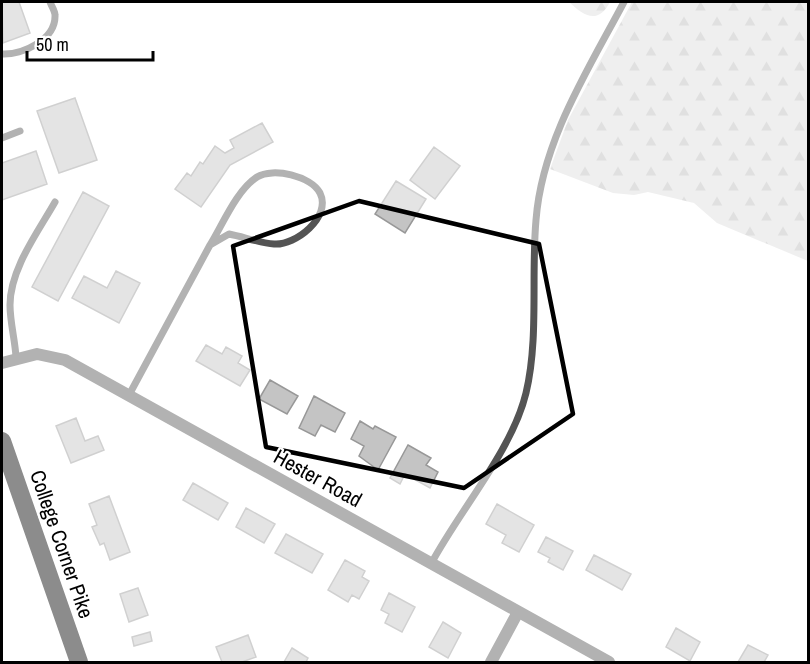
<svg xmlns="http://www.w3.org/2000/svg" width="810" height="664" viewBox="0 0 810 664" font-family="'Archivo Narrow',sans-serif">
<defs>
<pattern id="forest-firs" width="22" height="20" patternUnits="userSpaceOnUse" patternTransform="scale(1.5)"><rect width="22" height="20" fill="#dbdbdb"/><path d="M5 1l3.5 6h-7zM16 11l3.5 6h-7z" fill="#bababa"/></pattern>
</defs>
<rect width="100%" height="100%" fill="#fff"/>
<path fill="url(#forest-firs)" d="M569 2H610C598 25 584 16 569 2Z
M632 2H808V261L717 223 694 203 648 192 634 195 613 193 550 169 568 120Z"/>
<path fill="#c4c4c4" stroke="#989898" stroke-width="1.5" d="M2 2H19L30 33 3 43Z
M75 98 97 160 59 173 37 111Z
M262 123 273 142 230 165 201 207 175 189 187 173 191 176 200 162 203 164 215 146 225 153 234 148 230 140Z
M434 147 460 166 435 199 410 180Z
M36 151 47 184 2 200V163Z
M396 181 426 199 405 233 375 214Z
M83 192 109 206 58 301 32 287Z
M116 271 140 283 119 323 72 298 84 276 107 288Z
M206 345 222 354 226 347 242 356 238 363 250 370 240 386 196 361Z
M270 380 298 396 287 414 259 399Z
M314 396 345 413 335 432 321 425 315 436 299 428Z
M76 418 85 441 98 436 104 450 71 463 56 426Z
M360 421 373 429 375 426 396 437 378 470 359 456 364 446 351 439Z
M408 445 431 458 426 465 438 472 430 488 405 474 400 484 390 478Z
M193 483 228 503 218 520 183 500Z
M109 496 130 552 110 560 104 543 100 545 92 527 97 525 89 504Z
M497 504 534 525 519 552 502 543 506 535 486 524Z
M246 508 275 524 264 543 236 527Z
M286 534 323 554 312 573 275 553Z
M546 537 573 551 563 570 548 562 550 558 538 552Z
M594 555 631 574 622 590 586 570Z
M345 560 365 571 362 577 369 581 359 599 352 595 348 602 328 590Z
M138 588 148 615 129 622 120 594Z
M389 593 415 607 402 632 385 623 389 614 381 610Z
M443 622 461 633 448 658 429 647Z
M676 628 700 642 690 661 666 647Z
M150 632 152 641 134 646 132 637Z
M248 635 256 657 242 662H222L216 647Z
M748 645 768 655 764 662H738Z
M292 648 308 658 306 662H284Z"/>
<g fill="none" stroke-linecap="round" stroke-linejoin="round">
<path stroke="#545454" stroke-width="7" d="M2 54C22 55 56 40 55 15 55 11 51 5 50 2
M2 138 20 131
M16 357C15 340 10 322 10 305 10 269 38 232 55 202
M129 395 210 245 229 234C244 237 260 243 274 244 295 246 332 217 320 193 311 176 273 167 257 177 236 191 223 224 210 245
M431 564C459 511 512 451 526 393 539 339 531 275 536 220 542 141 588 70 624 2"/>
<path stroke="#545454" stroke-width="12" d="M2 363 37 354 65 360 609 662
M491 662 518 612"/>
<path stroke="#000" stroke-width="18" d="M2 441 79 662"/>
</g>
<path d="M0 0H810V664H0ZM359 201 539 244 573 414 464 488 266 447 233 246Z" fill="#fff" fill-opacity=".55" fill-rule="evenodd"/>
<path fill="none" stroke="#000" stroke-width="4.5" stroke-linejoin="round" d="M359 201 539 244 573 414 464 488 266 447 233 246Z"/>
<g text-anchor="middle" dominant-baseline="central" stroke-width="4.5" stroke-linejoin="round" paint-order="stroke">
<g font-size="21" fill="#000" stroke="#fff">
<text transform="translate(318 478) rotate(29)">Hester Road</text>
<text transform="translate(62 544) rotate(71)">College Corner Pike</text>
</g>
</g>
<rect width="810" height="664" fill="none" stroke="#000000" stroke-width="6"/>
<path d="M27 51v9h126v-9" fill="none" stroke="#000000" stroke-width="3"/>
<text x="36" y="51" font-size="18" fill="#000000" stroke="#ffffff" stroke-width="4.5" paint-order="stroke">50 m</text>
</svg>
